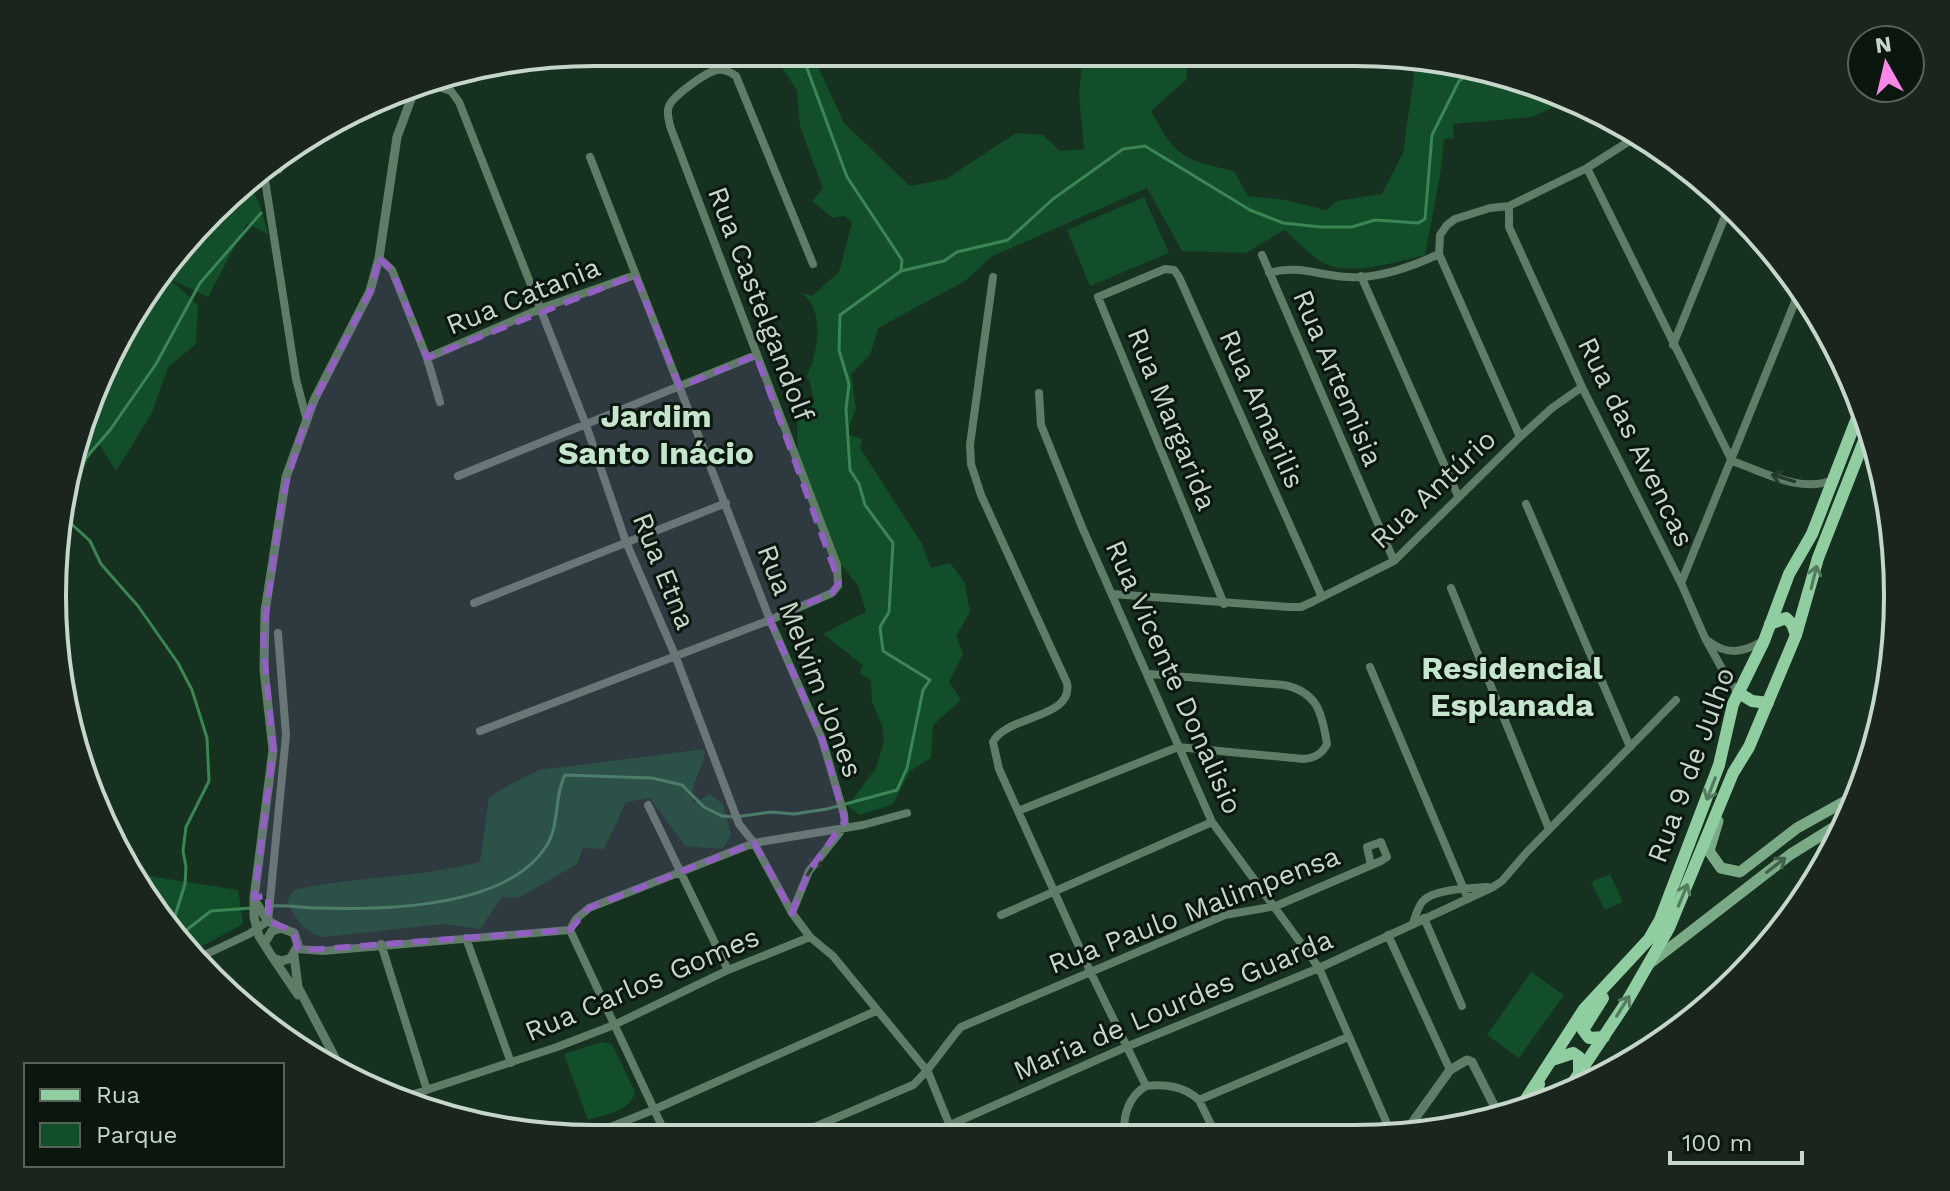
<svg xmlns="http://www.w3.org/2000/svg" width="1950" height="1191" viewBox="0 0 1950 1191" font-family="'Work Sans',sans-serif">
<rect width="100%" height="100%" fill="#16311f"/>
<path fill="#134e2a" d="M717 52H811L844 123 910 186 946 179 1016 133 1043 135 1060 151 1084 149 1079 95 1083 53H1188L1186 80 1151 111C1175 157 1184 160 1234 171L1248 196 1285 200 1326 210 1337 201 1382 194 1403 153 1415 68 1419 61 1530 81 1588 110 1552 108 1532 117 1453 124 1454 138 1444 139 1440 176 1425 255C1399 261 1349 277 1324 263 1310 256 1297 240 1284 230L1246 253 1182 251 1147 188 991 257 965 281 878 328 870 355 851 374 856 409 846 434 862 439 860 448 922 544 931 568 950 563 965 583 970 612 956 636 963 654 949 682 961 700 933 725 931 758 910 771 893 804 860 815 848 806 876 768 884 741 882 725 872 702 871 681 860 673 863 665 823 634 866 612 858 586 826 545 798 472 797 415 809 413 814 401 809 379 806 377C818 356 826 308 801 293L812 296 839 272 852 223 845 216 833 218 812 201 823 188 800 127 797 90 778 62 764 55 732 64Z
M248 182 260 205 268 234 247 223 208 297 170 279 198 305 196 344 168 367 152 413 116 471 98 442 84 468 74 464 79 432 96 405 103 376 108 366 124 354C118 317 153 284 177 258L182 262V253Z
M1144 197 1169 253 1090 286 1067 230Z
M705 749C704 772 690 778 693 804L710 794 723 804 731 835 723 849 685 846 650 798 626 802 604 849 583 848 577 864 520 897H502L480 929 443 924 323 937C304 933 296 919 287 901L294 890C357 876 420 878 480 862L489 798 509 785 539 770Z
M134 870 155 877 238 890 243 924 191 952 164 926Z
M1610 874 1623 902 1605 910 1591 882Z
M1531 972 1564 995 1519 1058 1487 1035Z
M602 1042 612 1044 635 1092C629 1113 607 1113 588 1120L564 1054Z"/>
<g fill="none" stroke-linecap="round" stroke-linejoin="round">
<path stroke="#3c8554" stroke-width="3" d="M801 52 847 177 902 260 901 271
M280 172 292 150
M72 474 110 430 156 364 200 283 261 213
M65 518 90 541 101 564 138 606 178 663 192 690 207 738 209 781 186 827 183 851 186 867 185 884 170 932
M271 906C287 905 304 908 320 908 384 910 508 908 547 845 560 823 554 796 565 775L652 778 682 785 704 807 722 816 735 817 771 812 794 814 827 809 897 790 907 768 923 690 930 680 883 651 880 627 889 612 893 543 865 505 859 484 850 470 846 409 849 384 839 350 840 315 901 271 944 261 957 252 1008 240 1053 199 1123 149 1145 146 1250 210 1283 223 1321 227H1352L1375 220 1418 223 1425 219 1432 135 1459 81 1477 70
M176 938 211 911 252 908"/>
<path stroke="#5f7c66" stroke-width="8" d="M420 81 451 91 459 102 586 425 626 542 675 655 739 824 754 843 792 913 810 937 833 956 928 1072 954 1136
M590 157 770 620 822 739 844 814 845 826 809 871 792 913
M263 167 296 379 306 417
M1587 168 1732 461C1762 471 1803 495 1834 479
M1509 206V227L1582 387 1681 583 1705 638 1730 683 1739 693
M1439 254 1520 437
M1262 255 1394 561
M379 258 392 270 427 358 440 402
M1269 273C1297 264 1320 276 1349 277 1379 279 1411 267 1439 254L1440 235 1447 225 1455 219 1490 208 1509 206 1587 168 1639 135
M1361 276 1458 496
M993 277 970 445 971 464 981 495 1067 683C1074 719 1006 715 993 742L999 769 1090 971 1146 1086
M1673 345 1730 204
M427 358 542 308 635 275
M1039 393 1041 425 1082 527 1212 822 1319 968 1392 1135
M458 476 756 355
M1526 504 1630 747
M1681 583 1801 287
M1451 588 1549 829
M1112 594 1289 607H1301L1312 602 1394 561 1520 437 1552 408 1582 387
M474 603 726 503
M1224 604 1098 297 1165 269 1174 270 1179 277 1322 597
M1707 640C1727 656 1742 653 1763 641
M1370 667 1468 899
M480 731 770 620 832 593 838 586 837 565 670 126C669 119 666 113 669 106 673 96 706 72 717 70 725 69 730 72 736 76L813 264
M648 805 728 970
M1018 811 1178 747 1304 759C1315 758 1322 754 1327 744 1322 712 1317 692 1284 685L1149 674
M1826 832 1838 839
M1001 915 1212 822
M1424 918 1462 1006
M1413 923C1416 916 1418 905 1424 900 1436 889 1471 888 1487 887
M570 930 667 1137
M1388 935 1450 1070
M466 938 511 1063
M381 944 427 1090
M298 949 323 951 570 930 576 919 589 908 754 843 863 825 907 813
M198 958 249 934 268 921 286 735 278 633
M1146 1086C1166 1084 1184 1086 1199 1100L1216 1135
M399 1099 557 1047 614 1025 728 970 810 937
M1199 1100 1348 1037
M950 1125 1126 1047 1319 968 1493 887 1502 881 1527 852 1676 700
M1275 1135 1297 1128 1303 1135
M1125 1136C1122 1116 1129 1096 1146 1086
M791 1137 913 1085C932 1068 944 1046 961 1027L1225 915 1276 906 1381 861 1387 857 1381 842 1367 847 1371 865
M583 1138 653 1110 876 1011"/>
<path stroke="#5f7c66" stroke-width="9" d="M255 901 268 921 281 928
M264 944 272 931 281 928 294 933 298 945 291 958 282 961 273 958 259 936 254 917V898L273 750 264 670 265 611 286 477 314 400 370 291 379 258 397 137 417 83
M294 955 298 987 342 1071
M273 958 298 995
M1404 1134 1450 1070 1467 1060 1472 1062 1500 1117"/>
<path stroke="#7baa87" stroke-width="11" d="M1718 821 1709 851 1721 868 1740 872 1797 828 1860 793
M1649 964 1791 854 1849 818"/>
<path stroke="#90cea1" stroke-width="12" d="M1770 624 1786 618 1792 624 1796 635
M1739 693 1752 701 1768 703
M1603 998 1583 1030 1589 1038 1604 1037
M1552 1060 1573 1053 1579 1057V1074
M1539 1084 1536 1098 1539 1106
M1566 1093 1626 1003 1669 928 1733 773 1749 747 1796 635 1818 558 1869 428
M1517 1113 1584 1009 1649 939 1660 920 1719 765 1733 704 1764 641 1789 574 1812 534 1862 405"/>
</g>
<defs><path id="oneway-shaft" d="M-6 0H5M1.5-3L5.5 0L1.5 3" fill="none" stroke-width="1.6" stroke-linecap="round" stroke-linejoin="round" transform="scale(2)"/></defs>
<g stroke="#283a2d">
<use href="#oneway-shaft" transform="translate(1783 478) rotate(-163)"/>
<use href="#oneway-shaft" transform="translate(813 866) rotate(-58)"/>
</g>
<g stroke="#547b5f">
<use href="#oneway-shaft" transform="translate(1814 577) rotate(-76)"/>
<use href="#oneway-shaft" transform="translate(1711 789) rotate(111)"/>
<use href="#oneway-shaft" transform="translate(1683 895) rotate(-67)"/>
<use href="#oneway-shaft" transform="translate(1623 1006) rotate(-58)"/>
</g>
<use stroke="#42604a" href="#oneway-shaft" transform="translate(1776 865) rotate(-38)"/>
<path fill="#925fc2" fill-opacity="0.2" stroke="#925fc2" stroke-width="6" stroke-dasharray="16 10" stroke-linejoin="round" d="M379 258 392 270 427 358 635 275 680 387 756 355 839 582 832 593 770 620 822 739 845 821 809 871 792 913 754 843 589 908 570 930 307 950 298 949 293 931 268 921V895L254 898 273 750 263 638 281 502 306 417 370 291Z"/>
<g text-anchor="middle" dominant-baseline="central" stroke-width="6" stroke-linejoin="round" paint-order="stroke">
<g font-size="28" fill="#c6d6ca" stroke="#0a160e">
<text transform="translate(523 296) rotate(-22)">Rua Catania</text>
<text transform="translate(761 304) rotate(69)">Rua Castelgandolf</text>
<text transform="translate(1338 378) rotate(67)">Rua Artemisia</text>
<text transform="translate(1262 409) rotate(66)">Rua Amarilis</text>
<text transform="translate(1172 419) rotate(68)">Rua Margarida</text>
<text transform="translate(1636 442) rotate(64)">Rua das Avencas</text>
<text transform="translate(1433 489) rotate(-43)">Rua Antúrio</text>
<text transform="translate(664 571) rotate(68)">Rua Etna</text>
<text transform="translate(810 661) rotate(69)">Rua Melvim Jones</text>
<text transform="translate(1174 677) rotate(66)">Rua Vicente Donalisio</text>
<text transform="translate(1691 765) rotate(-70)">Rua 9 de Julho</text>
<text transform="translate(1194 910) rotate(-21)">Rua Paulo Malimpensa</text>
<text transform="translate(642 984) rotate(-23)">Rua Carlos Gomes</text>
<text transform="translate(1173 1005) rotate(-23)">Maria de Lourdes Guarda</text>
</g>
<g font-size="32" font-weight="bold" fill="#c5e5cc" stroke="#0a160e">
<text x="656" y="416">Jardim<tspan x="656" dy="37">Santo Inácio</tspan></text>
<text x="1512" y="668">Residencial<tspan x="1512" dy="37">Esplanada</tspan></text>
</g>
</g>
<path d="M0 0H1950V1191H0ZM595 66H1355A529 529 0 0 1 1884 595V596A529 529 0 0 1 1355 1125H595A529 529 0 0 1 66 596V595A529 529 0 0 1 595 66Z" fill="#19251d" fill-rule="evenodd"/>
<path fill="none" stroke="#c6d6ca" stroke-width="4" d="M595 66H1355A529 529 0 0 1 1884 595V596A529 529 0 0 1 1355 1125H595A529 529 0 0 1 66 596V595A529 529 0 0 1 595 66Z"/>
<rect x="24" y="1063" width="260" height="104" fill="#0a160e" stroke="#556359" stroke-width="2"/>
<rect x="40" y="1089" width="40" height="12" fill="#90cea1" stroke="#556359" stroke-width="2"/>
<text x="96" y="1103" font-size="24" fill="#c6d6ca">Rua</text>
<rect x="40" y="1123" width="40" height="24" fill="#134e2a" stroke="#556359" stroke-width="2"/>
<text x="96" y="1143" font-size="24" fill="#c6d6ca">Parque</text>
<g transform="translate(1886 64) rotate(352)"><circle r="38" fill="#0a160e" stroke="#556359" stroke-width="2"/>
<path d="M0-6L14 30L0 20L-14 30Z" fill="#f987e9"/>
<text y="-12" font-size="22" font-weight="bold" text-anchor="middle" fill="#c6d6ca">N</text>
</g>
<path d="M1670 1151v12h132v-12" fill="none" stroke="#c6d6ca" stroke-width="4"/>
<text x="1682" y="1151" font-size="24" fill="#c6d6ca" stroke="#0a160e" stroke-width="6" paint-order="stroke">100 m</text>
</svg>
